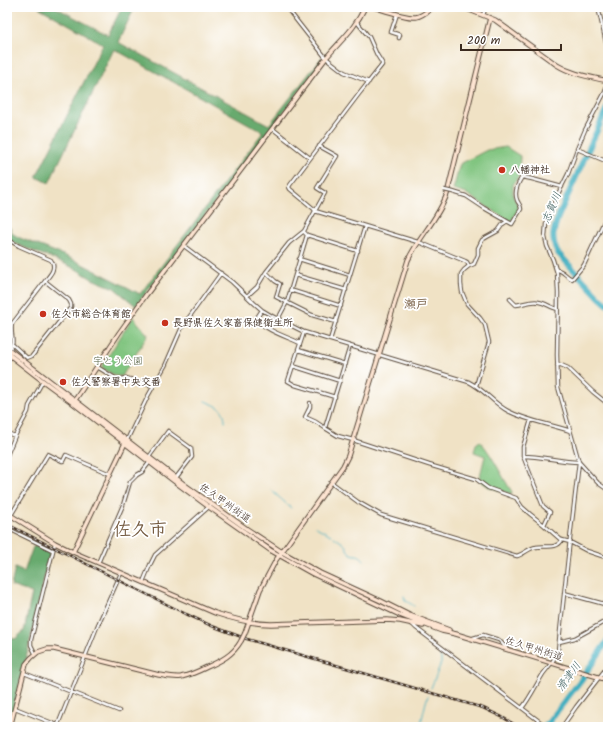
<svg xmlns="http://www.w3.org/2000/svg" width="615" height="734" viewBox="0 0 615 734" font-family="Kalam,'Klee One',sans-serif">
<rect width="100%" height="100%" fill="#fff"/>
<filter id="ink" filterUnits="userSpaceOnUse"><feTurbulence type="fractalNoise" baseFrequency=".025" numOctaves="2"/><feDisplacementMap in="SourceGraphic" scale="8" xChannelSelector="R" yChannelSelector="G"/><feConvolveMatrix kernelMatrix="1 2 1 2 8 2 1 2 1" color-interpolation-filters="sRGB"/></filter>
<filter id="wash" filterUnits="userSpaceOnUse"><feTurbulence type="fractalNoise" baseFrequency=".012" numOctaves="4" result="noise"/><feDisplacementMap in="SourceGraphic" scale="16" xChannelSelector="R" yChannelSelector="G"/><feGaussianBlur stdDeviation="0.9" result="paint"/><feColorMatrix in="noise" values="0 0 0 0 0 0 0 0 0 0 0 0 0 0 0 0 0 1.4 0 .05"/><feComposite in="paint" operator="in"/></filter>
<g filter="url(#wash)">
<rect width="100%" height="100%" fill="#f0e2c5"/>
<path fill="#81c580" stroke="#5e784f" d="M506 147 520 156 519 175 513 185V196L519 208 511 222 467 194 453 190 460 164 487 150Z
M133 317 148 335 122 376H116L102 368V366Z
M480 441C493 456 501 475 512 492L511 494 489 487 479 480 485 456 474 452 476 444Z"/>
<path fill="#68aa6e" stroke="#526a46" d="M38 7H55L108 35 122 7H135L118 42 269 125 322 57 324 59 136 306 114 288 92 279 76 269 54 259 30 250 12 242 7 234V224L10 228 13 234 20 238 48 249 68 257 114 280 140 294 263 132 114 49 49 183 36 177 103 44Z
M36 546 42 547 50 552 25 663 9 727H7V637L15 639 24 631 32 593 11 586 15 568 24 572 33 547Z"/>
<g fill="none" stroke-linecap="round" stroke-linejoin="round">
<path stroke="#41aebf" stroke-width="1" d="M205 401C216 406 225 407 225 422
M271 490 291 508
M316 527 331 535
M334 537C338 540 342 542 345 545 347 547 347 551 350 553 355 557 358 552 364 560
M404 596 405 600 414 606
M431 688 441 663V659L440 654
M420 727 426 702 428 696"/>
<path stroke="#41aebf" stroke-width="6" d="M608 106 558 217C553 232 551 237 557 252L600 298 608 305
M545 727 581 680 608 640"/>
</g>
</g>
<g filter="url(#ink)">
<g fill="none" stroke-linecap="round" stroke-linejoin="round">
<g stroke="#564637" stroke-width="4.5">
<path id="street" d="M286 7 326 58 344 72 369 82
M598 7 607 47 608 68
M397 14 391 32 400 35 399 38
M483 15 486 7
M273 129 310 158
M319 146 337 156 317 188 325 193 315 211 421 243 465 261 467 262 469 266 464 270 461 274V284L462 292 467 304 480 318 485 325 489 342 476 386
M577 149 608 162
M453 192 466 196 484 208 512 224 521 209C521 205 518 203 517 200 514 192 518 183 522 177L532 179 562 187
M307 235 358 251
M7 239 19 246 51 260C57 268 50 275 45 281
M184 246 232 282 254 303 262 310 272 316 304 332 469 382C485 390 493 403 508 411 527 421 550 424 570 431
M299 259 350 275
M469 266 474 264 478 255V248L482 240 487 237 498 231 503 224 506 222
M557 270C563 270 566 277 572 279L584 265 608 213
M266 272 275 281 280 284 276 297 312 315 336 322
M295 275 346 290
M290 290 341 306
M247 296 257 287 266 272 289 243 304 231 315 211 314 209 290 189 289 187 290 185 359 94 382 65V63L377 55 369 37 357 22
M510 299 516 305C524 304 532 300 539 302 546 303 551 308 558 309
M262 310 256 319C265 330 287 337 300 343
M278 319 287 302 307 235 304 232
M304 332 288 381 295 385 335 397
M330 340 365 226
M350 346 325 428 338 436 353 440 429 465 476 479 488 488 516 498 522 507 530 514 544 525 560 539 562 540 570 542 587 551 608 558
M9 350C16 341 10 335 12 324L45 281 69 300 71 304V307L32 356 27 358 13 345
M298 350 345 364
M557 365H561L568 368 593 392 608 404
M293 366 340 381
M97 368H99L115 378 120 379 126 378 153 386
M310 403V407L305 417 316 422 325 428
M531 420 523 447V456L543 506 550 512 544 525
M7 433 15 436
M127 440 148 396 165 366 182 327 221 273
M7 455 15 436 28 412 29 406 43 381
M523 456C542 456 561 462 579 462L598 483 608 490
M149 457 168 431 169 432 191 448 192 457 175 479
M331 482 358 502 381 515 517 556C524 554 529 548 536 547 546 545 556 550 562 540
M11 515 48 454 62 461H63L66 455 110 474
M7 528 52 550
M98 563 123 505 130 482 137 475 142 472 149 463
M143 582 150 565 155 555 212 504
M564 593 608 605
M412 624 416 628 547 727
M473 638 483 635 499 640 507 649
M559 642 575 638 604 622 608 618
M35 653 31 645V640L55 543
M24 673 119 711
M15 708 62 727
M522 708C530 698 536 685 543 674 549 666 556 659 558 650L571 530 579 462 558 387 557 355 558 293 557 273 553 260 547 246 545 237 546 224 557 196 568 174 577 149 585 130 605 92 608 81
M57 727 97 627 121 573
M562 727 576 707 608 666"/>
</g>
<g stroke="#564637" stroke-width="5.5">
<path id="secondary" d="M374 7C384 10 406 18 416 17 422 16 428 11 433 7
M462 7 495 20 557 65C573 75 591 77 608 81
M7 348 185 485 247 529 282 552 320 573 381 601 409 615 449 630
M7 353 43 381 73 403 174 481 209 507 270 550 313 574 400 615 442 631 456 634 608 680
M75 400 119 333 146 295 326 58C341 40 355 29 365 7
M7 513 55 543 73 552 215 613C233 619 252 624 271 624L387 620 400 621 423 626
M73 552 126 441
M245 633 260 590 276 560 343 466 348 456 408 260C419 237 438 219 447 194L490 18
M10 727 26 664 31 658 38 652 47 649H54L159 675C166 676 174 678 181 677 190 675 199 671 207 667 221 661 233 655 241 641"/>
</g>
<use href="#street" stroke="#fff" stroke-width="2.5"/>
<use href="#secondary" stroke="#fde4d1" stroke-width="3.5"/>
<g stroke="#3b2a1e" stroke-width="2.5">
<path id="rail" d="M7 524 186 614 212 626 247 639 483 708 502 717 519 727"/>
</g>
<use href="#rail" stroke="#fff" stroke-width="1" stroke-dasharray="3" stroke-linecap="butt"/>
<g stroke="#564637" stroke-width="4.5" stroke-linecap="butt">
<path id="street-bridge" d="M444 190 453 192"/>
</g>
<g stroke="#564637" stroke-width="5.5" stroke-linecap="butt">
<path id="secondary-bridge" d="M241 641 245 633"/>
</g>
<use href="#street-bridge" stroke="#fff" stroke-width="2.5"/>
<use href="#secondary-bridge" stroke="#fde4d1" stroke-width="3.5"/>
</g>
</g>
<g fill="#c8321e" stroke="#fff" stroke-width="1.5">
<circle cx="502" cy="170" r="4"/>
<circle cx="43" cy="314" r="4"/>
<circle cx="165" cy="323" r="4"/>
<circle cx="63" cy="382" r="4"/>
</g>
<g text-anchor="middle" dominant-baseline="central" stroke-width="3.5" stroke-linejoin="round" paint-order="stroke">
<g font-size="10" font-weight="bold" fill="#3b2a1e" stroke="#fff" text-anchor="start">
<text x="510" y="170">八幡神社</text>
<text x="51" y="314">佐久市総合体育館</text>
<text x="173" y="323">長野県佐久家畜保健衛生所</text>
<text x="71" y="382">佐久警察署中央交番</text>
</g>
<g font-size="10" fill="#546040" stroke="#fff">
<text x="118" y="361">宇とう公園</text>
</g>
<g font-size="10" fill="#3b2a1e" stroke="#fff">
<text transform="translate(225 503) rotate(35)">佐久甲州街道</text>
<text transform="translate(534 649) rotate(17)">佐久甲州街道</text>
</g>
<g font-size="11" font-style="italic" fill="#3d5f5e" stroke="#fff">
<text transform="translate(552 208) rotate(-67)">志賀川</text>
<text transform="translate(569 677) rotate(-54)">滑津川</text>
</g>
<g font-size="12" font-weight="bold" fill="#73593e" stroke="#fff">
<text x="416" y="304">瀬戸</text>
</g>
<g font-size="18" font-weight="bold" fill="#73593e" stroke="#fff">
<text x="140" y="530">佐久市</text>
</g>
</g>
<rect width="615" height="734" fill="none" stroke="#fff" stroke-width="24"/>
<path d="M461 44v6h100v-6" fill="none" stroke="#3b2a1e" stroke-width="2"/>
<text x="467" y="44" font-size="12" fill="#3b2a1e" stroke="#ffffff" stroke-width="3" paint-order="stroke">200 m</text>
</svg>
